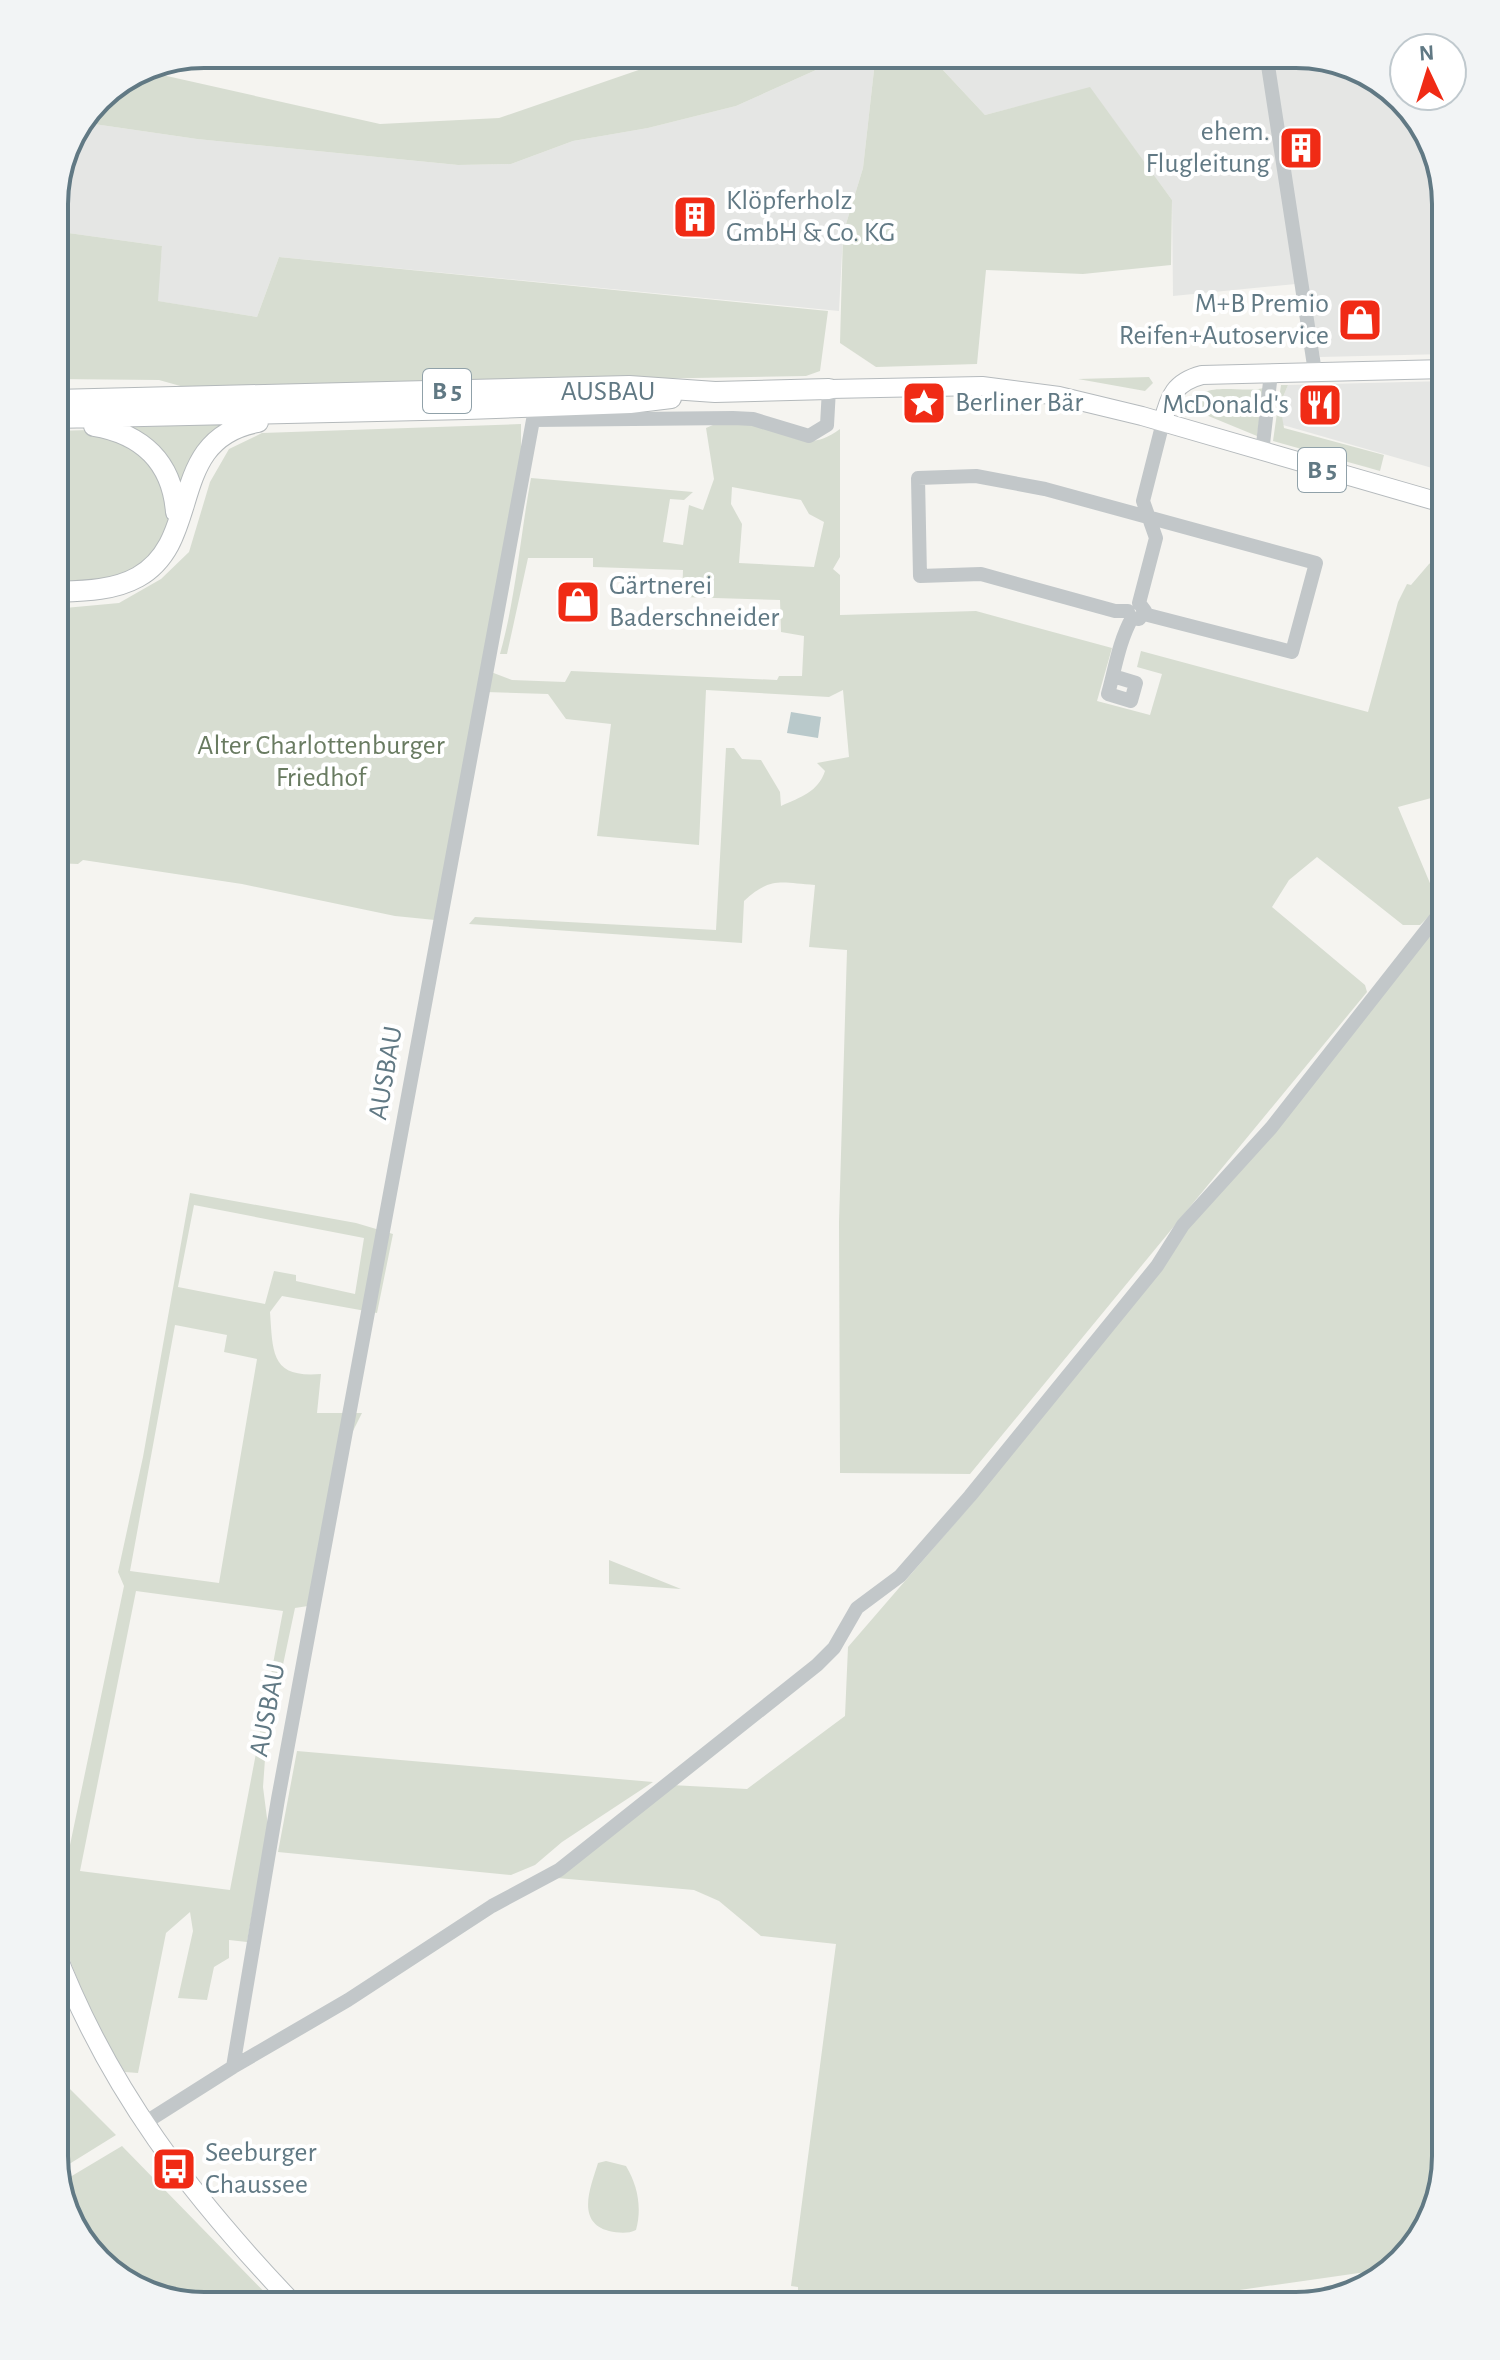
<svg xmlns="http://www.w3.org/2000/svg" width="1500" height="2360" viewBox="0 0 1500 2360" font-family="'Alegreya Sans',sans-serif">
<rect width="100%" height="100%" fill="#f5f4f0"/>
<path fill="#e5e6e4" d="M928 54H1306L1379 79 1430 137 1446 204V354L1320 357 1306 283 1173 296 1172 200 1090 88 985 115Z
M816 70H874L863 168 843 234 839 311 279 257 257 317 157 301 162 246 54 231V195L87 123 197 139 458 165 511 164 573 141 648 128 736 106Z
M1446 381V472L1283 425 1280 404 1288 385Z"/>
<path fill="#d7ddd1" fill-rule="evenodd" d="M685 54H928L985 115 1090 87 1172 200 1171 265 1083 274 986 270 977 364 876 367 840 343 843 234 863 168 874 70H816L736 106 648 128 573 141 511 164 458 165 197 139 87 123 98 98 140 70 380 124 499 118Z
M54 231 162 246 158 301 257 317 279 257 828 311 820 371 806 376 184 387 159 380 54 379Z
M1149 377 1153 383 1145 391 1078 379Z
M1281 385H1288L1280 404 1284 428 1384 455 1380 471 1273 441Z
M1264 388 1257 436 1189 408C1201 378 1238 394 1264 388Z
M722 421C736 423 753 423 767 428 796 439 812 450 840 429V557L833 569 840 575V615L976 611 1112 648 1097 701 1150 715 1162 674 1137 667 1141 651 1368 712 1398 602 1407 584 1411 585 1429 564 1446 551V794L1398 807 1432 888 1446 880V900L1420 925H1403L1317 857 1289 880 1272 907 1365 985 1367 992 970 1474 840 1473 839 1222 847 950 809 947 815 885C781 883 771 876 744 901L742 943 469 924 475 917 716 930 726 748H734L742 759 761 760 780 792 781 806C801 797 818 792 825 771L817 763 849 757 843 690 829 697 706 690 699 845 597 836 611 724 566 719 548 694 486 692 491 672 512 680 565 682 571 671 777 680 779 676H802L804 636 781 632 780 600 682 597 683 570 593 567V558H528L507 654H500C516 597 520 537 531 478L693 492 684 500 670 499 663 542 683 545 689 505 703 510 714 479 706 428ZM732 487 801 500 809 514 824 522 814 567 739 563 742 524 731 504Z
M235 424 181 499 128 430 132 427Z
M521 424V451L435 920 395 916 242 884 83 860 78 864 54 863V609L119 603 161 579 189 552 210 482 229 449 262 433Z
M89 430 152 457 171 517 167 534 146 564 111 580 54 583V431Z
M1446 911V2156L1421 2239 1387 2269 1127 2306H798V2287L791 2286 836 1944 761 1936 719 1901 694 1890 557 1878 671 1785 747 1789 845 1716 848 1647 975 1500 1186 1226Z
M190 1193 356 1223 393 1234 377 1313 282 1296 270 1312C273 1354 271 1378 321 1374L317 1413H362L350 1437 308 1606 295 1608 266 1745 263 1787 268 1826 247 1942 229 1940V1958L214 1967 207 2000 178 1998 193 1931 190 1912 166 1933 138 2073 125 2072C94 2024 73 1972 55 1917L124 1586 118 1572 143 1457ZM194 1205 364 1238 355 1294 296 1281V1275L274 1271 265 1304 178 1287ZM175 1325 227 1335 224 1352 257 1359 219 1583 130 1571ZM136 1591 283 1611 230 1890 80 1871Z
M609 1560 681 1589 609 1584Z
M297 1751 653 1782 562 1842 535 1865 511 1875 278 1852Z
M54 2073 116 2135 58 2171 54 2156Z
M122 2146 278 2306H195L121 2281 70 2223 60 2183Z
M606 2161 626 2166C638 2186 642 2208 636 2230 628 2234 618 2233 609 2231 575 2222 591 2186 598 2163Z"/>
<path fill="#b9c9cb" d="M791 712 821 717 818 738 787 733Z"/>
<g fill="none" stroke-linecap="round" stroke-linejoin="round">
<g stroke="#b5babd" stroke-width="20">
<path id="major" d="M829 389 982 386 1059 396 1142 416 1446 504
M1163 422C1169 396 1175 382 1202 375L1446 369
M54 1947C108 2090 192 2197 296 2306"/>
</g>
<g stroke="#b4b9bb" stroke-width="22">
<path id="highway" d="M54 400 629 386 715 392 829 389
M54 418 467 409 630 403 671 398
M94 426C142 434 172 462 176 512
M54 592C82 591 113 591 138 577 204 540 165 439 258 422"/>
</g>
<path stroke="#c2c7c9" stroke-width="14" d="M1277 54 1267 59 1315 372
M1262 453 1271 373
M1128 611H1115L981 574 920 576 918 478 976 476 1045 489 1316 563 1292 652 1144 614
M1113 676 1136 683 1131 701 1108 694C1115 669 1119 641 1132 618L1139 619 1145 611 1139 603 1156 538 1143 501 1163 422
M233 2067 348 2000 492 1906 559 1870 817 1665 834 1648 857 1608 900 1576 970 1496 1157 1266 1183 1225 1271 1128 1446 905
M143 2124 233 2067 278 1799 533 420 733 418 753 419 809 436 827 425 829 389"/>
<use href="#major" stroke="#fff" stroke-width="18"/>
<use href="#highway" stroke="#fff" stroke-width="20"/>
</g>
<defs>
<g id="building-square" transform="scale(2.3)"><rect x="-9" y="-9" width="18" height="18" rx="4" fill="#f02b15" stroke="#fff"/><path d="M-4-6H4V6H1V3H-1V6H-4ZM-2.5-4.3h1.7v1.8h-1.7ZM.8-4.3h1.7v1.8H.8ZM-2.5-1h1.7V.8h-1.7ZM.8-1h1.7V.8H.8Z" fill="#fff"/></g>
<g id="shop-square" transform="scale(2.3)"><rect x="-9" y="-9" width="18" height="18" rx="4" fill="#f02b15" stroke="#fff"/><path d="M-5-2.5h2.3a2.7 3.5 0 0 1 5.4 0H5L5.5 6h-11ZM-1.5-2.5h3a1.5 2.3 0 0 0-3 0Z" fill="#fff"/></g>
<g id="sight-square" transform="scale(2.3)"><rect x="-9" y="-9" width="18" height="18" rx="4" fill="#f02b15" stroke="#fff"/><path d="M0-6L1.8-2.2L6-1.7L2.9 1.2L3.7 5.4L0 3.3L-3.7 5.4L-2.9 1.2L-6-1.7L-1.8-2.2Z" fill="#fff"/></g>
<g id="restaurant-square" transform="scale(2.3)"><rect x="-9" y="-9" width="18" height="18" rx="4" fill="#f02b15" stroke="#fff"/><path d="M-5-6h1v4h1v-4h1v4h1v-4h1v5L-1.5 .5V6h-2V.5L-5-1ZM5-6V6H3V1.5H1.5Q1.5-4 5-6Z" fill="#fff"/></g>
<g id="bus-square" transform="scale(2.3)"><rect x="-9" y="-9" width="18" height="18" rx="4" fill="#f02b15" stroke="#fff"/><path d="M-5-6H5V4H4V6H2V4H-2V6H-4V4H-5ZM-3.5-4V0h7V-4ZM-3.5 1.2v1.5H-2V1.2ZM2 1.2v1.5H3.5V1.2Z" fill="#fff"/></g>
</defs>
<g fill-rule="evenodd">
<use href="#building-square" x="1301" y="148"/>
<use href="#building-square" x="695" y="217"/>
<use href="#shop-square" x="1360" y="320"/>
<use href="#sight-square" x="924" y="403"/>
<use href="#restaurant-square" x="1320" y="405"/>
<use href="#shop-square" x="578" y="602"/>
<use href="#bus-square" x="174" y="2169"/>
</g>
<g text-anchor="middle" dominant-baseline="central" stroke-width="8" stroke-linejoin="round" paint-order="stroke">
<g fill="#fff" stroke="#90a1a9" stroke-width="2">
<rect x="423" y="369" width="48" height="44" rx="6"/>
<rect x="1298" y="448" width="48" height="44" rx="6"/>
</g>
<g font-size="26" font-weight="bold" fill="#617984">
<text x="447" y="391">B 5</text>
<text x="1322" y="470">B 5</text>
</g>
<g font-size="28" fill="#617984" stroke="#fff" text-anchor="start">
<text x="1270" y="132" text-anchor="end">ehem.<tspan x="1270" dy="32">Flugleitung</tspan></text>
<text x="726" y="201">Klöpferholz<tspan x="726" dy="32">GmbH &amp; Co. KG</tspan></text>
<text x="1329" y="304" text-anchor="end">M+B Premio<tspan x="1329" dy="32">Reifen+Autoservice</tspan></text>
<text x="955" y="403">Berliner Bär</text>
<text x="1289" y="405" text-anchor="end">McDonald's</text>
<text x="609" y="586">Gärtnerei<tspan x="609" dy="32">Baderschneider</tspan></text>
<text x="205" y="2153">Seeburger<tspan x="205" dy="32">Chaussee</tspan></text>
</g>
<g font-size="28" fill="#617984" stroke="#fff">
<text x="608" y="392">AUSBAU</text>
<text transform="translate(386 1073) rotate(-80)">AUSBAU</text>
<text transform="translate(268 1710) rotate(-79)">AUSBAU</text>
</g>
<g font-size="28" fill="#697b61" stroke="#fff">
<text x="321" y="746">Alter Charlottenburger<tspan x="321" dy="32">Friedhof</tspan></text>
</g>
</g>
<path d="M0 0H1500V2360H0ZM204 68H1296A136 136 0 0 1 1432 204V2156A136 136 0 0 1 1296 2292H204A136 136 0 0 1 68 2156V204A136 136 0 0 1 204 68Z" fill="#f2f4f5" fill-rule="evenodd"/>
<path fill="none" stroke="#617984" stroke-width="4" d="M204 68H1296A136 136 0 0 1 1432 204V2156A136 136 0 0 1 1296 2292H204A136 136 0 0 1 68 2156V204A136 136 0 0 1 204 68Z"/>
<g transform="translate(1428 72) rotate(356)"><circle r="38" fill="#ffffff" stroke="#c0c9ce" stroke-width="2"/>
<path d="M0-6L14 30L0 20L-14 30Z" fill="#f02b15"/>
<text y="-12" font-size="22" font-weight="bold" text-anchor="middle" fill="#617984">N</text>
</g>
</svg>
